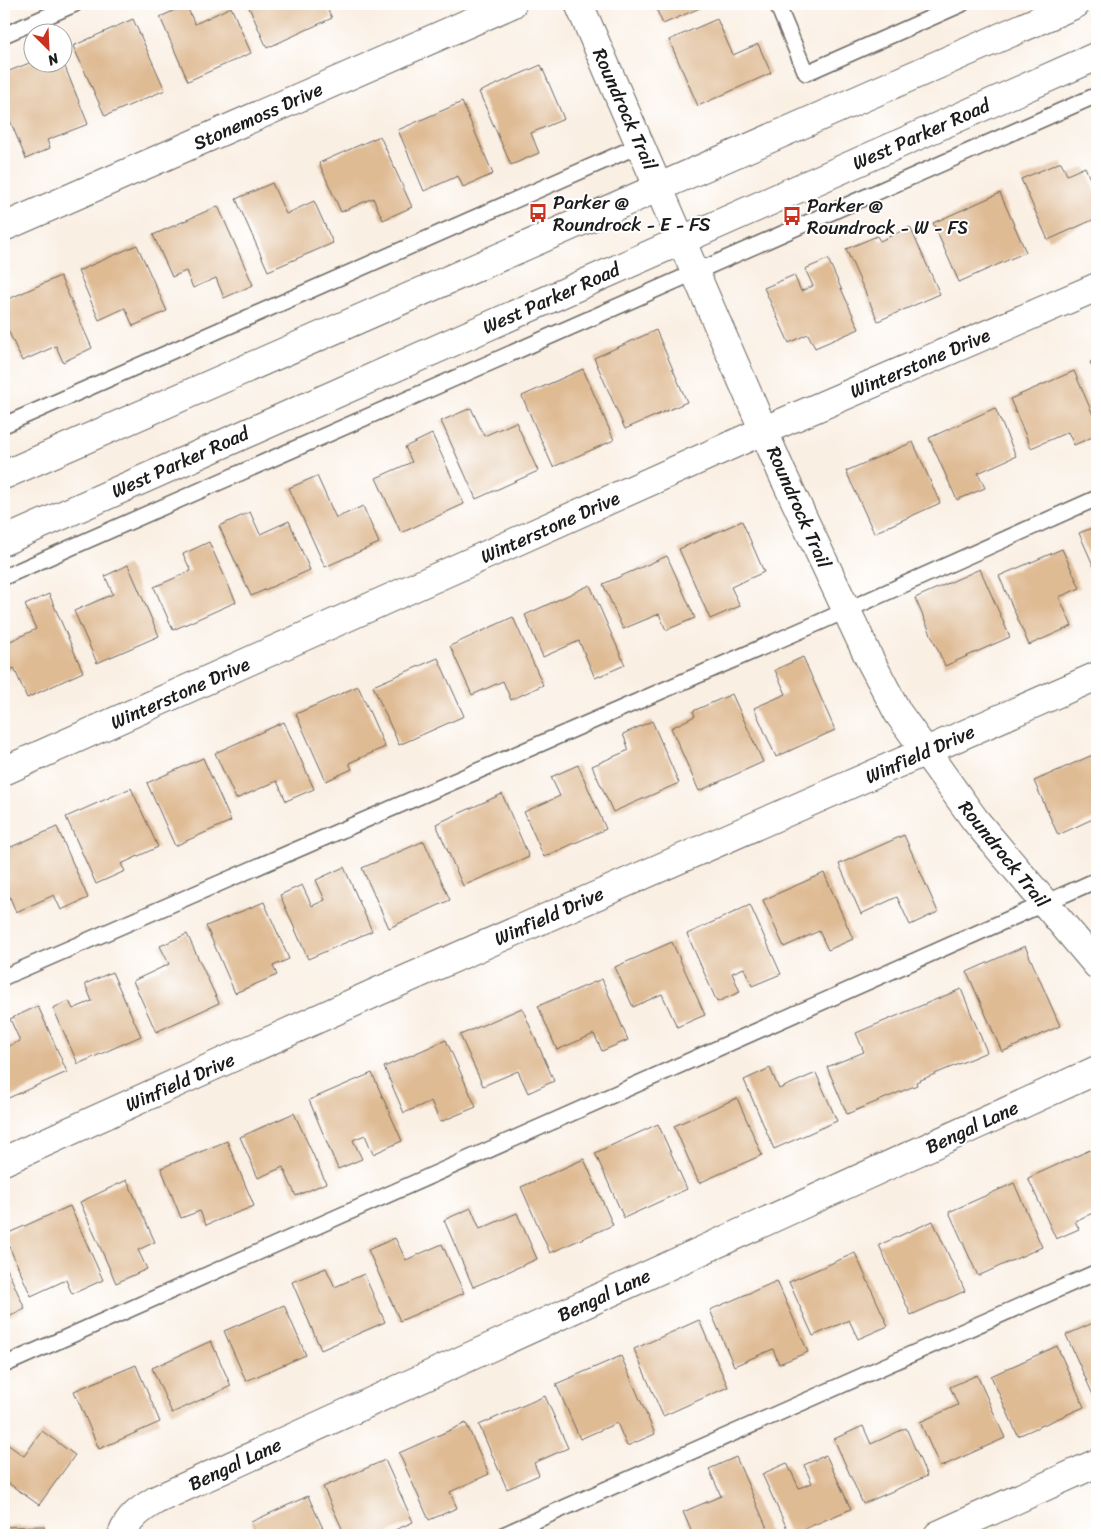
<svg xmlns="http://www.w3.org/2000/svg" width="1101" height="1539" viewBox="0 0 1101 1539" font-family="Sriracha,sans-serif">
<rect width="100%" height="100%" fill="#fff"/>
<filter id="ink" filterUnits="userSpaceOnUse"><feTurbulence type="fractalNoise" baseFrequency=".02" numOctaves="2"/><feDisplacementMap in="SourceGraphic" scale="10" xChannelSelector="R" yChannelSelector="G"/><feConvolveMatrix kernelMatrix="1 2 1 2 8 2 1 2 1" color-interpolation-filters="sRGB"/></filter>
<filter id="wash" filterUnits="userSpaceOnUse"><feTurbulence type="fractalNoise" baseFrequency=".0096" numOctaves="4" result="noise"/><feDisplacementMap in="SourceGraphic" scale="20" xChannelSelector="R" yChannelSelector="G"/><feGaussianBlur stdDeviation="1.12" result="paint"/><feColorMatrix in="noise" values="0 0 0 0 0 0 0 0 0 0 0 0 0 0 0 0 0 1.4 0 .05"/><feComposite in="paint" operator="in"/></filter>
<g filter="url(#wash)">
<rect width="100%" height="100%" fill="#faefe3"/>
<g id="blocks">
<path fill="#dfbb94" d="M251 4H325L332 18 267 48 248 5Z
M654 4H709L663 24Z
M186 5 195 24 231 7 251 53 188 81 160 17Z
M133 19 165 90 105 116 73 46Z
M717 19 733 55 758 44 771 73 698 106 669 40Z
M32 62H63L88 124 47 140 50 148 26 159 4 106V73Z
M541 65 564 119 531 133 539 153 511 165 479 92Z
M462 102 493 174 463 187 458 176 424 191 398 130Z
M380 136 412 207 383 220 373 198 341 212 319 163Z
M1061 162 1067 175 1085 167 1097 195V218L1048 240 1021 179Z
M272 183 286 214 314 201 333 243 268 271 236 199Z
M1000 193 1026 252 959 282 933 223Z
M218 206 253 285 224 298 216 278 193 288 186 271 172 277 153 235Z
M910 227 940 294 878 321 846 249 877 236 880 241Z
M137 245 167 311 133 326 125 308 99 320 78 271Z
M828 259 859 329 815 348 808 334 789 343 764 288 794 275 801 291 813 286 805 269Z
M60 276 92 348 63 362 56 346 22 361 4 321V301Z
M656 330 687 402 625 429 594 358Z
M1097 359V378L1090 362Z
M583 369 614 440 553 467 522 396Z
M1074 371 1097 424V435L1074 445 1068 432 1031 448 1010 399Z
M471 408 484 436 516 422 538 471 476 499 441 421Z
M995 408 1016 456 978 473 985 488 957 500 929 438Z
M432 434 464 504 401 533 376 478 412 462 405 447Z
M913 442 940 503 874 533 846 471Z
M317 476 336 518 363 506 379 543 325 567 289 488Z
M250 512 260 534 289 521 310 570 251 596 219 526Z
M742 521 764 572 731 587 740 606 710 619 679 549Z
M1097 526V574L1079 533Z
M209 542 236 602 173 630 154 587 191 571 183 554Z
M1062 549 1080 588 1059 597 1072 626 1029 645 999 576Z
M667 556 695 618 666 630 659 614 623 629 603 584Z
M128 565 159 636 97 663 74 611 113 594 105 576Z
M980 569 1010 637 945 666 915 598Z
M590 585 625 665 595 678 579 641 543 657 525 615Z
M49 594 83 672 27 698 14 668 6 672 4 667V644L36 629 25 605Z
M513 617 543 685 511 700 503 681 472 695 450 646Z
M803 657 835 730 776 757 754 708 786 694 775 670Z
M438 658 464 716 399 745 373 686Z
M358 686 385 747 349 763 352 769 326 781 296 714Z
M732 694 763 762 699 791 671 728 695 716 693 711Z
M652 721 679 783 613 812 592 766 629 750 623 734Z
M284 722 314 789 286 801 277 781 236 799 215 753Z
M1097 753V817L1058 835 1034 781Z
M203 758 231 821 175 846 147 783Z
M578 765 606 829 544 857 524 812 560 796 551 777Z
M131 788 158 847 121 864 125 871 96 884 66 817Z
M502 794 529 857 463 886 436 824Z
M57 827 88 898 61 910 54 895 16 912 4 883V850Z
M904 835 938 912 910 925 897 897 861 914 839 864Z
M424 841 450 900 389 928 362 868Z
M344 867 372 931 308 959 280 895 302 885 312 906 325 900 316 880Z
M824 873 853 939 828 950 819 931 784 947 763 900Z
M264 902 289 959 273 966 277 975 235 993 206 926Z
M750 905 781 974 752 986 744 968 732 973 740 992 717 1002 687 934Z
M187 934 219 1003 156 1032 133 981 169 964 160 946Z
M672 942 705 1015 677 1027 662 994 633 1007 615 967Z
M1025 946 1060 1026 1002 1052 967 972Z
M112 972 141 1036 78 1064 53 1008 69 1001 73 1009 92 1001 85 984Z
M602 979 628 1040 602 1051 594 1034 557 1050 538 1006Z
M961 989 987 1052 916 1082 917 1085 847 1114 827 1067 864 1052 856 1033Z
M38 1006 67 1072 4 1100V1048L20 1041 10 1019Z
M522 1008 554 1081 528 1093 518 1071 483 1086 460 1035Z
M446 1040 476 1107 440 1122 431 1101 404 1113 384 1067Z
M770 1068 779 1089 816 1073 837 1121 774 1149 744 1080Z
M372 1073 402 1141 373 1154 365 1135 353 1140 362 1159 338 1169 309 1100Z
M737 1098 762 1155 699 1183 674 1126Z
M294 1113 326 1183 296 1196 283 1167 258 1178 240 1137Z
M658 1124 687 1189 624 1218 595 1153Z
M227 1141 254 1206 206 1225 200 1211 181 1218 161 1168Z
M1090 1150 1097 1166V1211L1075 1221 1079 1229 1056 1239 1028 1178Z
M584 1159 613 1225 550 1253 521 1187Z
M127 1180 155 1242 138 1250 147 1269 116 1283 80 1202Z
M1014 1183 1042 1247 978 1276 949 1212Z
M70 1206 103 1280 72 1294 66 1280 31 1296 4 1235Z
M471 1208 480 1229 517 1213 537 1259 473 1287 444 1220Z
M933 1221 965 1291 911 1315 879 1245Z
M395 1238 406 1260 442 1244 464 1293 400 1321 368 1250Z
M855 1253 888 1326 858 1339 849 1320 813 1336 789 1282Z
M4 1262 25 1309 4 1319Z
M326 1268 335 1287 364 1274 385 1322 321 1350 292 1282Z
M777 1281 808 1352 779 1364 773 1349 734 1366 710 1310Z
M284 1305 306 1355 246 1381 224 1331Z
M699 1320 728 1387 663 1416 634 1349Z
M1093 1323 1097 1332V1396L1094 1397 1066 1335Z
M211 1341 231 1386 172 1413 152 1368Z
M1057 1346 1084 1407 1018 1436 991 1376Z
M621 1356 655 1434 627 1446 617 1423 580 1439 556 1384Z
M136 1365 160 1422 99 1449 74 1391Z
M977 1375 1005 1438 940 1467 920 1422 958 1405 950 1387Z
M545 1396 568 1448 534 1463 539 1475 507 1489 479 1425Z
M466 1423 489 1474 450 1492 457 1508 429 1520 399 1453Z
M863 1426 871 1444 906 1428 927 1476 863 1504 834 1439Z
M42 1431 75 1455 39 1505 4 1480V1442L24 1456Z
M826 1455 851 1509 790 1535 762 1474 787 1463 799 1488 812 1483 804 1465Z
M736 1457 770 1535H693L683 1512 721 1496 709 1469Z
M385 1460 413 1522 384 1535H345L323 1487Z
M308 1496 326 1535H257L251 1522Z
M44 1526 45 1535H4V1527Z"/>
</g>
</g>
<g filter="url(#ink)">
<use href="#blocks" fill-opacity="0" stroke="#6a6662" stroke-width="1"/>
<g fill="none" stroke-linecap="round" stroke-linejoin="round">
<g stroke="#6a6662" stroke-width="18">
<path id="lane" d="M777 4 806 73 962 4
M4 35 75 4
M4 425 640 145
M4 577 1097 95
M4 977 818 623 1097 498
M4 1365 1097 880
M503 1535 1097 1272"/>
</g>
<g stroke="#6a6662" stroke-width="30">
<path id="street" d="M4 227 512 4
M4 771 765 430 1097 287
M4 1161 377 992 1097 676
M122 1535C128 1518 141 1509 156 1500L1097 1070
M938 1535 1097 1463"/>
</g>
<g stroke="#6a6662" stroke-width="30">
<path id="secondary" d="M579 4 782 473 869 658 898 713 975 820 1097 965
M4 475 1076 4
M4 541 1097 56"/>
</g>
<use href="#lane" stroke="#fff" stroke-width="15"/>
<use href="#street" stroke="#fff" stroke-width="28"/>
<use href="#secondary" stroke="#fff" stroke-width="28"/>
</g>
</g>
<defs>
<g id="bus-bare" transform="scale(1.5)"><path d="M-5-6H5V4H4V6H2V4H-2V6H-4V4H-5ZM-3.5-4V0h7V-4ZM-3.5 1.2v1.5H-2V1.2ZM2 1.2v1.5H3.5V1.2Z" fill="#c8321e" stroke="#fff" stroke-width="2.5" paint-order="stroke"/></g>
</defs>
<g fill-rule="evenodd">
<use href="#bus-bare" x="538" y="213"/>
<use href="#bus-bare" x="792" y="216"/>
</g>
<g text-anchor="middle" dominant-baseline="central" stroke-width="4" stroke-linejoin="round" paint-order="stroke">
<g font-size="19" fill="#1c1c1c" stroke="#fff">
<text transform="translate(625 109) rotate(66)">Roundrock Trail</text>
<text transform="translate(258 116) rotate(-24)">Stonemoss Drive</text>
<text transform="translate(921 134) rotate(-24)">West Parker Road</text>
<text transform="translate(551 298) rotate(-24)">West Parker Road</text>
<text transform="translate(920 363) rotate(-23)">Winterstone Drive</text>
<text transform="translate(180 462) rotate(-24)">West Parker Road</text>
<text transform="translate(799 507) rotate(66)">Roundrock Trail</text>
<text transform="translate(550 527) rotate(-24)">Winterstone Drive</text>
<text transform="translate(180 693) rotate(-24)">Winterstone Drive</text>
<text transform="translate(920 754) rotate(-24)">Winfield Drive</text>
<text transform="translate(1004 854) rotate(51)">Roundrock Trail</text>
<text transform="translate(549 916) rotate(-24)">Winfield Drive</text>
<text transform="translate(180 1082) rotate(-24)">Winfield Drive</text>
<text transform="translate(972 1127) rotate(-25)">Bengal Lane</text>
<text transform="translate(604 1295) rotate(-25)">Bengal Lane</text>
<text transform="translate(235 1464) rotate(-25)">Bengal Lane</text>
</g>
<g font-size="19" fill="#1c1c1c" stroke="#fff" text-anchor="start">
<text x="553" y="202">Parker @<tspan x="553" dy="22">Roundrock - E - FS</tspan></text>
<text x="807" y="205">Parker @<tspan x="807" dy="22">Roundrock - W - FS</tspan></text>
</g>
</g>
<rect width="1101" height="1539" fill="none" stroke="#fff" stroke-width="20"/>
<g transform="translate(48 48) rotate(156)"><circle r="24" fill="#ffffff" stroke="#a4a4a4"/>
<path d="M0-4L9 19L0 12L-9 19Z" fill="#c8321e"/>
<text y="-8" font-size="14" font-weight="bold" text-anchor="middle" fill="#1c1c1c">N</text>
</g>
</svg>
